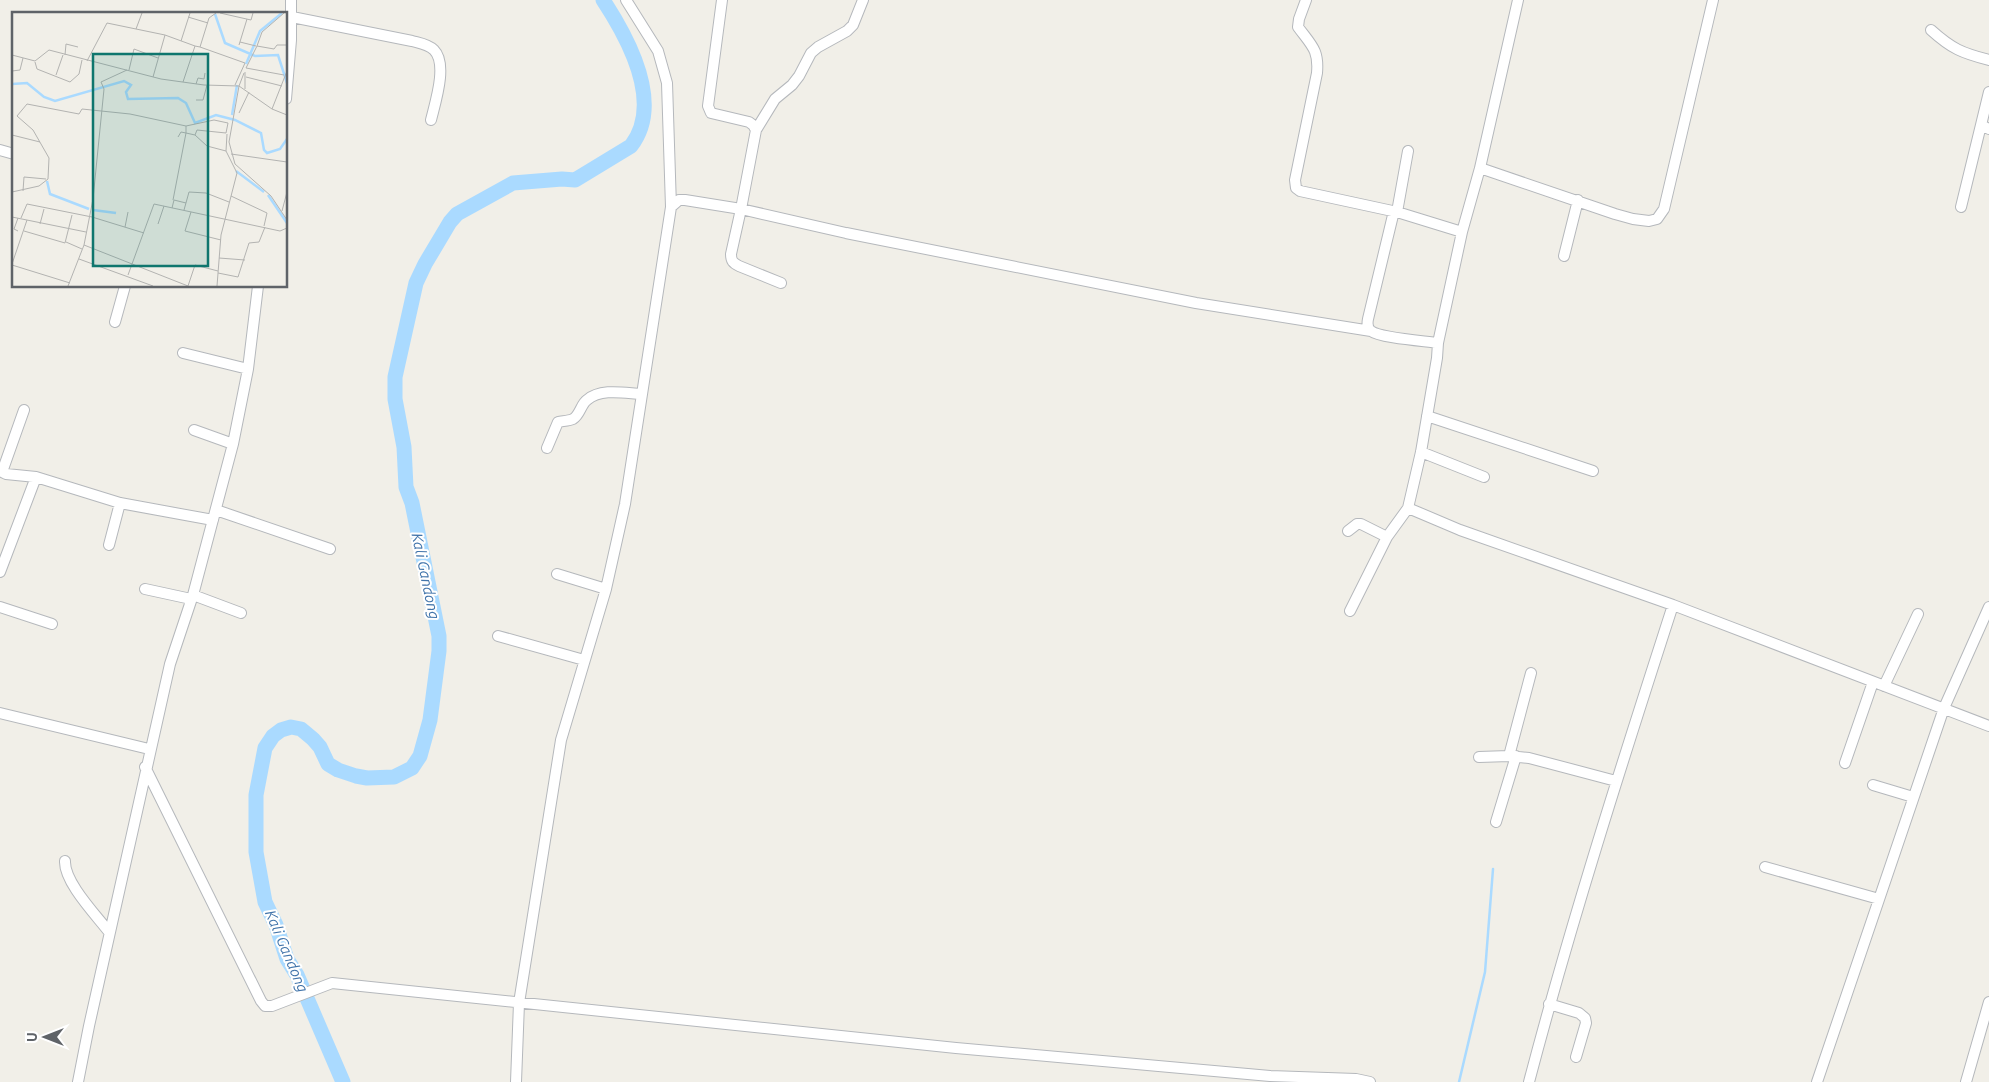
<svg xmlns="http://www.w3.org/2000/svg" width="1989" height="1082" viewBox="0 0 1989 1082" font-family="Ubuntu,sans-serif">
<rect width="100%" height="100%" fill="#f1efe8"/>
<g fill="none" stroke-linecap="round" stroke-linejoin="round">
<path stroke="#aadaff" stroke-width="2.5" d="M1459 1082 1485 972 1493 869"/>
<path stroke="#aadaff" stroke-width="15" d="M343 1082 297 975 287 959 276 925 265 902 256 852V795L265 748 273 736 281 730 291 727 301 729 313 739 320 747 328 764 338 770 356 776 367 778 394 777 412 768 420 756 430 720 439 651V636L412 503 406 487 404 447 395 399V377L416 283 425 264 450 222 457 214 513 183 562 179 575 180 631 146C664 103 628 38 603 0"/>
<g stroke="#b5b8bc" stroke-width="12">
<path id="minor" d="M626 0 658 51 667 83 671 207
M1306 0 1299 19 1298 27C1312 46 1319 50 1317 73L1295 180 1296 188 1300 191 1397 212 1462 232
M1518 0 1480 168 1462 232 1438 343 1437 358 1421 452 1408 508 1460 530 1673 605 1989 726
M292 17 412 41C419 43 428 44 434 50 448 64 435 103 431 120
M1931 30C1952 49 1962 53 1989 60
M1989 92 1981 125 1989 129
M286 99 291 40V0
M756 130 775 99 792 85 799 76 811 53 818 47 847 31 853 25 863 0
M0 150 14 154
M1480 168 1615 214 1633 219 1649 221 1657 219 1664 209 1713 0
M1961 207 1981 125
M1394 211 1368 319C1367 324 1367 328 1371 331 1380 338 1425 341 1438 343
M1397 212 1408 151
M1564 256 1578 200
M781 283 739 266C733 263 731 261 731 254L741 209 846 233 1196 303 1371 331
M115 322 125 286
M183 353 248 369
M1427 416 1593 471
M194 430 233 444
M547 448 558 422C562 421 569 421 573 419 580 415 581 404 587 400 601 388 624 393 641 394
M1421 452 1484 477
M0 471 6 474 36 477 120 503 213 520
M2 472 24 410
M216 510 330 549
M1348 531 1357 524H1361L1387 537
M109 545 120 503
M0 572 36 477
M557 574 606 589
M145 589 191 599
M193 595 241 613
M0 607 52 624
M1350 611 1387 537 1408 508
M498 636 584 660
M1884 686 1918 614
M0 713 149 749
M1509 756 1531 673
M1479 757 1509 756 1529 758 1616 781
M1845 763 1873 682
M145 767 261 1001 265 1006H272L332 983 956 1048 1270 1076 1356 1079 1370 1082
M1873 785 1913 797
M1496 822 1516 756
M65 861C64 882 96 915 109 932
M1765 867 1879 899
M1549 1004 1579 1013 1585 1018 1586 1023 1576 1057
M78 1082 89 1026 170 664 193 595 233 444 248 369 258 286
M516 1082 519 1003 561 740 606 589 625 504 671 207 679 200H685L741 209 756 130 753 125 749 122 711 113 708 106 722 0
M1529 1082C1571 922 1622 763 1673 605
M1817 1082 1944 708 1989 607
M1966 1082 1989 1002"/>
</g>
<use href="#minor" stroke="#fff" stroke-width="10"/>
</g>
<g text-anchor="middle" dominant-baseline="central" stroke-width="4" stroke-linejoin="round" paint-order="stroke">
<g font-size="15" font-style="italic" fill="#4174aa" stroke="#fff">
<text transform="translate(426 576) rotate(78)">Kali Gandong</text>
<text transform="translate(287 951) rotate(67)">Kali Gandong</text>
</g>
</g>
<g transform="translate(12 12)">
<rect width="275" height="275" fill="#f1efe8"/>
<path fill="none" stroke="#aadaff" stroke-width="2.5" d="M203 2 213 31 243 44 266 43 275 71M234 52 248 19 270 1M0 72 15 71 32 85 43 89 112 69 119 73 114 80 116 87 166 86 174 91 183 111 204 103 223 108 249 121 252 138 255 141 268 137 275 127M220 103 225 73M224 159 252 180M35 169 38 182 77 197M256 183 275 211M81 198 104 201"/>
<path fill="none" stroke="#b3b3b1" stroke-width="1" d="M208 1 239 8 241 1M176 5 196 11M124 17 130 1M169 29 178 1M228 30 244 34M227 33 235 7M245 34 250 20 272 1M188 35 233 51 223 73M0 43 23 49 37 38 149 67 192 73 227 74 232 61M53 43 54 32 66 35M75 49 95 11 153 23 183 34M23 50 25 57 58 70 67 62 70 48M117 58 122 37 146 46M0 59 8 58 11 46M275 59 260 97 227 74 217 130 223 152 259 184 275 208M233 60V77M44 63 51 43M272 63 234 56 245 34 262 37 265 33H275M141 65 153 23M234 65 270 74M171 70 183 34 188 35 197 6 204 1M184 72 186 66 192 67 193 61M184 88H191L195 73M260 97 275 103M227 101 237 80M0 123 28 130M183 123 195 134 214 139M219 142 275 150M11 179 12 165 34 167M0 180 27 174 36 167 37 146 21 118 5 104 15 92 67 102 70 97 118 102 174 114V121L183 123 185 118 214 121 216 111 202 108 174 114M219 184 255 201 252 214M161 188 174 121 169 120 166 125M160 196 162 188 174 191M172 198 177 180 194 181 217 190M270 199 275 180M179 200 173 219 209 228M0 205 74 220M6 206 2 217 6 219M9 206 15 192 80 205 132 221M28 212 32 197M146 212 152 194M113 215 116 200M12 219 53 231 60 203M54 230 70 237M72 233 176 274M207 246 233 248M67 247 141 274M0 252 15 208M0 253 58 271M206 261 226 265 237 231 247 230 253 215M116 263 142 192 268 219 275 216M56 274 72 233 81 187 92 77 89 70 115 58M176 274 183 253 206 259M205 274 209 223 225 161 214 139 215 122"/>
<path fill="#0f766e" fill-opacity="0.15" stroke="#0f766e" stroke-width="2.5" d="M81 42H196V254H81Z"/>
<rect width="275" height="275" fill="none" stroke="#5f6368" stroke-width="2.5"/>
</g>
<g transform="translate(45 1037) rotate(270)" stroke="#ffffff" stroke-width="4" paint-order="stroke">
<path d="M0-4L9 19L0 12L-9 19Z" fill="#5f6368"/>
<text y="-8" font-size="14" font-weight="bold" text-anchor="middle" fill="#5f6368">U</text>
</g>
</svg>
